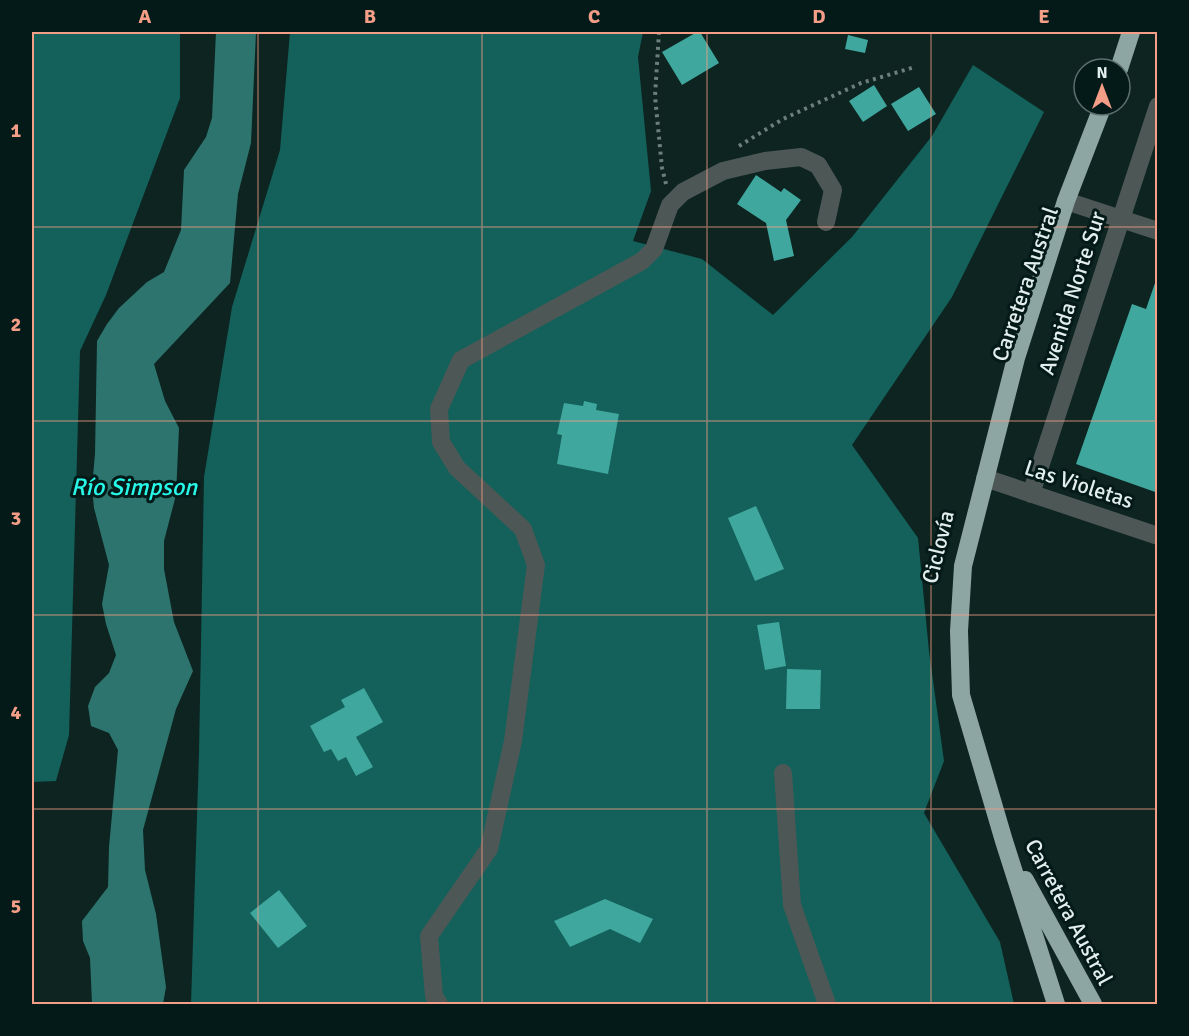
<svg xmlns="http://www.w3.org/2000/svg" width="1189" height="1036" viewBox="0 0 1189 1036" font-family="Signika,sans-serif">
<rect width="100%" height="100%" fill="#0d2421"/>
<path fill="#13615a" d="M32 32H180V98L106 295 80 351 69 735 56 781 32 782Z
M290 32H643L638 57 651 191 633 241 702 259 773 315 852 237 932 136 973 65 1044 112 952 297 852 445 918 538 929 651 944 761 924 813 1000 942 1014 1004H191L199 753 204 477 232 307 280 150Z"/>
<path fill="#2c746d" d="M216 32H256L251 143 238 194 230 283 154 364 165 401 179 428 176 495 164 541V569L174 622 193 671 176 709 143 830 145 870 156 914 166 987 163 1004H92L90 958 83 941 82 921 108 887 109 847 118 750 109 733 91 726 88 706 95 687 109 673 116 655 106 624 102 604 109 565 94 508 92 487 95 454 97 341 107 324 119 308 147 282 164 272 181 230 184 170 206 137 212 118Z"/>
<path fill="#3fa79d" d="M697 32H700L719 63 682 85 662 52Z
M848 35 868 40 865 53 845 49Z
M874 85 887 106 863 122 849 101Z
M919 87 936 114 908 131 891 104Z
M756 175 781 192 784 188 801 200 786 220 794 256 774 261 766 223 737 204Z
M1155 283 1158 284V493L1076 464 1132 304 1146 309Z
M584 401 597 404 596 410 619 414 608 474 557 464 562 435 557 434 564 403 583 406Z
M756 506 784 569 755 581 728 518Z
M779 622 786 666 765 670 757 625Z
M787 669 821 670 820 709H786Z
M364 688 383 722 356 737 373 767 356 776 346 757 338 761 331 749 324 752 310 726 345 707 341 700Z
M279 890 307 926 278 948 250 913Z
M605 899 653 919 640 943 610 929 570 947 554 921Z"/>
<g fill="none" stroke-linecap="round" stroke-linejoin="round">
<path stroke="#6d7f7d" stroke-width="4" stroke-dasharray="3 4.5" stroke-linecap="butt" d="M659 32 655 96 662 168 666 184
M739 146 783 119 861 83 915 67"/>
<path stroke="#4d5856" stroke-width="18" d="M1066 201 1158 231
M985 478 1158 536
M1031 494 1158 106
M783 773 792 905 827 1004
M439 1004 434 996 429 936 489 849 513 741 536 565 523 529 457 468 441 442 439 409 461 360 642 261 654 249 670 205 683 192 723 171 765 161 801 157 818 165 833 190 826 222"/>
<path stroke="#8da6a3" stroke-width="18" d="M1119 69 1131 32
M1025 880 1093 1004
M1056 1004 1004 841 961 695 959 631 963 566 1016 358 1066 201 1103 105"/>
</g>
<path fill="none" stroke="#f49e87" stroke-width="1.5" stroke-opacity="0.55" d="M258 32V1004M482 32V1004M707 32V1004M931 32V1004M32 227H1158M32 421H1158M32 615H1158M32 809H1158"/>
<g text-anchor="middle" dominant-baseline="central" stroke-width="6" stroke-linejoin="round" paint-order="stroke">
<g font-size="22" fill="#e1eeec" stroke="#041a18">
<text transform="translate(1025 284) rotate(-71)">Carretera Austral</text>
<text transform="translate(1072 293) rotate(-72)">Avenida Norte Sur</text>
<text transform="translate(1079 484) rotate(18)">Las Violetas</text>
<text transform="translate(938 547) rotate(-76)">Ciclovía</text>
<text transform="translate(1069 912) rotate(62)">Carretera Austral</text>
</g>
<g font-size="24" font-style="italic" fill="#27f8e8" stroke="#041a18">
<text x="134" y="487">Río Simpson</text>
</g>
</g>
<rect width="1189" height="1036" fill="none" stroke="#041a18" stroke-width="66"/>
<g transform="translate(1102 87)"><circle r="28" fill="#041a18" stroke="#5c6f6d" stroke-width="1.5"/>
<path d="M0-4.5L10 22L0 15L-10 22Z" fill="#f49e87"/>
<text y="-9" font-size="16" font-weight="bold" text-anchor="middle" fill="#e1eeec">N</text>
</g>
<rect x="33" y="33" width="1123" height="970" fill="none" stroke="#f49e87" stroke-width="2"/>
<g font-size="20" text-anchor="middle" font-weight="bold" fill="#f49e87">
<text x="145" y="23">A</text>
<text x="370" y="23">B</text>
<text x="594" y="23">C</text>
<text x="819" y="23">D</text>
<text x="1044" y="23">E</text>
<text x="16" y="137">1</text>
<text x="16" y="331">2</text>
<text x="16" y="525">3</text>
<text x="16" y="719">4</text>
<text x="16" y="913">5</text>
</g>
</svg>
